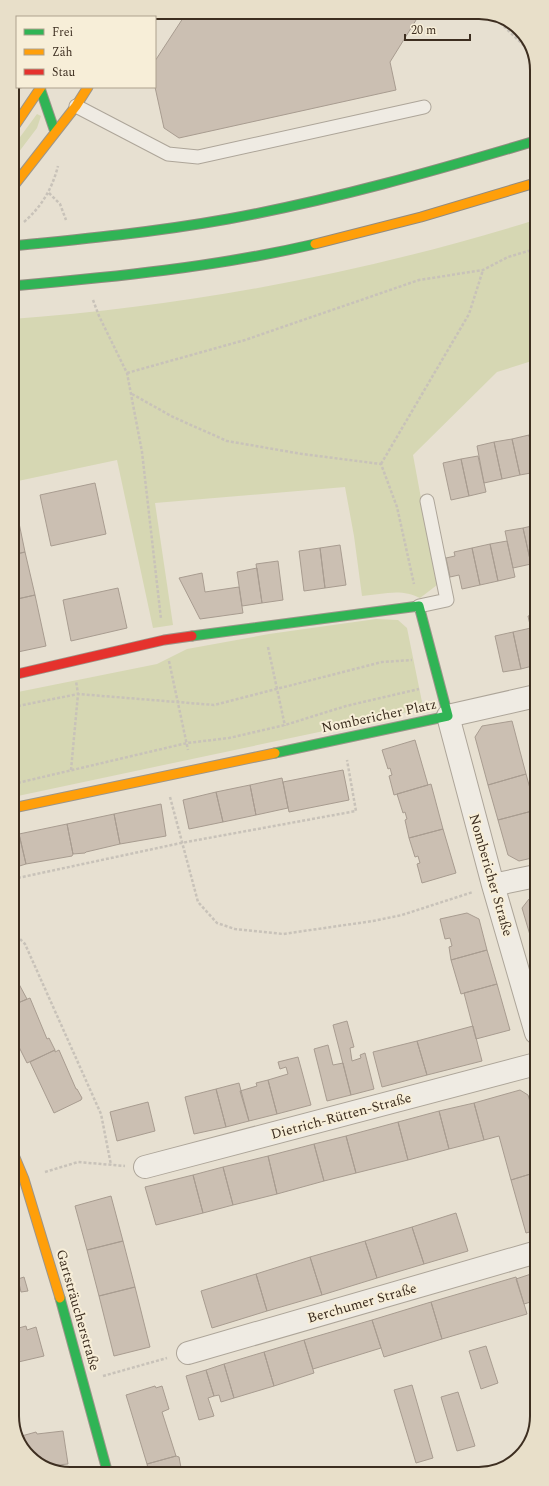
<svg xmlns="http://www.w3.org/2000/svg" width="549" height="1486" viewBox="0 0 549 1486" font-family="Spectral,serif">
<rect width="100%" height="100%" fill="#e7e0d1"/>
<path fill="#d6d7b3" d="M37 114 41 116 37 128 12 161V148Z
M535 220V360L497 372 413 455 437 585 420 598C402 588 382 594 362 596L354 536 345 487 155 503 173 625 153 628 117 460 18 481 13 458 12 319C190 306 365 273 535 220Z
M376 619 398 620 407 628 422 702 412 711 338 728 13 797V693L157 664 187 649 269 634Z"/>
<path fill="#cbbfb2" stroke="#a89c90" d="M187 12H421L390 62 396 90 179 138 164 128 155 87V61Z
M536 434V465L529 435Z
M529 435 536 472 520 475 512 439Z
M512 439 520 475 502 479 494 442Z
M494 442 502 479 484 483 477 446Z
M478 456 486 492 469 496 461 459Z
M461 459 469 496 451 500 443 463Z
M95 483 106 534 51 546 40 495Z
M13 494 25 552 16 554 13 539Z
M536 525V563L531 564 523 528Z
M523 528 531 564 513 568 505 531Z
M507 541 515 577 498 581 490 544Z
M490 544 498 581 480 585 472 548Z
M340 545 346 585 325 588 320 548Z
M320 548 325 588 304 591 299 551Z
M472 548 480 585 462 589 459 575 450 577 446 558 455 556 454 552Z
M25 552 35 595 13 600V555Z
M278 561 283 600 262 603 256 564Z
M257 568 262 603 242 606 237 572Z
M202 573 205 592 239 587 243 613 200 619 179 578Z
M118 588 127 628 71 641 63 600Z
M35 595 46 646 13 653V600Z
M536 614V651L528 616Z
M531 628 536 651V665L521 669 513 632Z
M513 632 521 669 503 672 495 636Z
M512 721 526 774 488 785 475 737 482 726Z
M415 740 428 785 394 795 389 776 392 775 390 768 388 769 382 750Z
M343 770 349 800 289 812 283 782Z
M526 774 536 810 498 820 488 785Z
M282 778 288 808 256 815 250 785Z
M431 784 443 829 409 838 405 820 407 819 405 812 403 813 397 794Z
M250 785 256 815 223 822 216 792Z
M216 792 223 822 189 829 183 800Z
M161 804 166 836 120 844 114 814Z
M536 810V857L519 861 508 855 498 820Z
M114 814 120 844 86 852 85 853 73 854 67 824Z
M67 824 73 854 72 856 26 864 19 834Z
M443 829 456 873 422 883 417 864 420 863 418 856 415 857 409 838Z
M19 834 26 864 13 868V836Z
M536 898V933L530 935 522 908 529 899Z
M467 913 479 919 487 950 451 960 449 947 452 946 450 938 445 939 440 919Z
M536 933V957L530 935Z
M487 950 497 984 461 994 451 960Z
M13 973 27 999 13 1005Z
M497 984 510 1030 476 1039 464 993Z
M30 998 47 1039 49 1038 55 1050 27 1063 13 1035V1005Z
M347 1021 354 1047 350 1048 352 1061 361 1058 360 1055 365 1053 374 1089 351 1095 333 1025Z
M473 1026 482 1061 427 1075 417 1041Z
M417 1041 427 1075 382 1087 373 1052Z
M328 1045 333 1065 343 1063 351 1095 327 1101 314 1049Z
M55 1050V1052L59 1050 76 1089H77L82 1098 81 1100 54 1113 30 1062Z
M298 1057 311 1105 277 1114 268 1080 288 1074 286 1067 280 1069 278 1062Z
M268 1080 277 1114 249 1121 240 1091 257 1086 256 1083Z
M239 1083 249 1121 226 1127 216 1089Z
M216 1089 226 1127 194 1134 185 1097Z
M520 1090 528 1095 537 1126V1172L511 1180 499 1136 484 1140 474 1103Z
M148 1102 155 1131 117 1141 110 1112Z
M474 1103 484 1140 449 1149 439 1111Z
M439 1111 449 1149 408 1160 398 1122Z
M398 1122 408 1160 356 1173 346 1136Z
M346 1136 356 1173 324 1181 314 1144Z
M314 1144 324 1181 277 1194 268 1156Z
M268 1156 277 1194 233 1205 223 1167Z
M223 1167 233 1205 203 1213 193 1175Z
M537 1172V1230L526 1233 511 1180Z
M193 1175 203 1213 156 1225 145 1187Z
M111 1196 123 1241 87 1250 75 1206Z
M456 1213 468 1251 424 1264 412 1227Z
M412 1227 424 1264 377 1278 365 1241Z
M123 1241 135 1287 99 1296 87 1250Z
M365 1241 377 1278 322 1295 310 1257Z
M310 1257 322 1295 267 1311 256 1274Z
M537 1272V1300L524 1304 516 1279Z
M256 1274 267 1311 212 1328 201 1291Z
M24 1277 28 1291 21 1292 18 1279Z
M516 1277 527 1314 442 1339 431 1302Z
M135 1287 150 1347 114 1356 99 1296Z
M431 1302 442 1339 384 1357 372 1320Z
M372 1320 381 1348 313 1369 304 1340Z
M26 1326 27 1330 36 1327 44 1356 14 1363V1333L16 1332 15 1329Z
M304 1340 314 1373 274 1386 264 1352Z
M486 1346 498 1383 481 1389 469 1351Z
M264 1352 274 1386 234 1398 224 1364Z
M224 1364 234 1398 221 1402 219 1395 214 1396 206 1370Z
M206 1370 214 1396 208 1398 214 1416 199 1420 186 1376Z
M412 1385 433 1458 416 1463 394 1390Z
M155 1386 156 1388 162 1386 169 1409 162 1412 176 1456 147 1464 126 1395Z
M458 1392 475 1446 457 1451 441 1397Z
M63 1431 68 1464 47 1466 32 1460 18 1437 36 1432 37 1434Z
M176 1456 179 1457 182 1473H149L147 1464Z"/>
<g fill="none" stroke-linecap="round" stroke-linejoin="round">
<g stroke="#ada599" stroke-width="15">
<path id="lane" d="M76 106 168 154 198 157 424 107
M419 606 447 600 427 501"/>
</g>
<g stroke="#ada599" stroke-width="24">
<path id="street" d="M12 74 17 77
M536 696 448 716 493 885 536 1033
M493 885 536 876
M145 1167 536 1064
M188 1353 537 1252"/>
</g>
<g stroke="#9c958a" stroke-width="11">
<path id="fast" d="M126 17 128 12
M40 88 55 132
M192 636 419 606 448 716 275 753
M60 1298 108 1474"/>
</g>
<g stroke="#9c958a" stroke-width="11">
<path id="slow" d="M12 130 41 87
M12 188 76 106 88 87
M13 808 275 753
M14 1155 24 1179 60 1298"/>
</g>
<g stroke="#9c958a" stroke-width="11">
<path id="jam" d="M85 17 87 12
M13 675 164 640 192 636"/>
</g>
<path stroke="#c8c2b9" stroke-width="2.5" stroke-dasharray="3 2" stroke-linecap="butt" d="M493 16 535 56
M49 193 60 204 66 220
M24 222C42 206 52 189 58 166
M93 300 99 316 127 373 142 452 161 619
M127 373 245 340 419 280 483 270 508 257 535 249
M132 394 173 417 227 441 302 454 381 464 397 507 414 584
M381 464 469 314 483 270
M268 647 285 726
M169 661 188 750
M13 707 78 694 214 705 382 662 412 660
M71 770 78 694 76 681
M13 784 187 743 229 738 285 725 346 706 419 689
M170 797 198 902 217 923 235 929 283 934 373 921 402 915 473 892
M13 879 181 843 356 811 347 760
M13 932 25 944 101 1114 111 1165
M45 1172 78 1162 125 1166
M103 1376 167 1358"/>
<use href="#lane" stroke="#efebe3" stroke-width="13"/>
<use href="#street" stroke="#efebe3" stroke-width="22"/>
<use href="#fast" stroke="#30b455" stroke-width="9"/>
<use href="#slow" stroke="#ff9f0a" stroke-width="9"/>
<use href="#jam" stroke="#e5322d" stroke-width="9"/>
<g stroke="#928b80" stroke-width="11" stroke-linecap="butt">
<path id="fast-bridge" d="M12 246C84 239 156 232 228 219 332 200 434 171 535 141
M12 286C114 277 216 267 315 244"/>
</g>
<g stroke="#928b80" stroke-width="11" stroke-linecap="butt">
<path id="slow-bridge" d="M315 244 421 217 535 183"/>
</g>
<use href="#fast-bridge" stroke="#30b455" stroke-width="9"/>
<use href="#slow-bridge" stroke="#ff9f0a" stroke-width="9"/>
</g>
<g text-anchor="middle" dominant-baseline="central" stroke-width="4" stroke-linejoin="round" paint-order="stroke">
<g font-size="14" fill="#3d2e20" stroke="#f7eed8">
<text transform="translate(379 716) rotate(-12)">Nombericher Platz</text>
<text transform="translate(491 875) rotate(74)">Nombericher Straße</text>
<text transform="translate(341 1116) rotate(-15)">Dietrich-Rütten-Straße</text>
<text transform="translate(362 1303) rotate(-16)">Berchumer Straße</text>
<text transform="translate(78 1310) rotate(74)">Gartsträucherstraße</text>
</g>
</g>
<path d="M0 0H549V1486H0ZM70 19H479A51 51 0 0 1 530 70V1416A51 51 0 0 1 479 1467H70A51 51 0 0 1 19 1416V70A51 51 0 0 1 70 19Z" fill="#e8dfc9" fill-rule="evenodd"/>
<path fill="none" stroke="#3d2e20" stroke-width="2" d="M70 19H479A51 51 0 0 1 530 70V1416A51 51 0 0 1 479 1467H70A51 51 0 0 1 19 1416V70A51 51 0 0 1 70 19Z"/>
<rect x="16" y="16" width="140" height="72" fill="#f7eed8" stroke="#ada18e"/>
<rect x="24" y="29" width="20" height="6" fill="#30b455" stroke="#ada18e"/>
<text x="52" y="36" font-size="12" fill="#3d2e20">Frei</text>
<rect x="24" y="49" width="20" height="6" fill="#ff9f0a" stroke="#ada18e"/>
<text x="52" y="56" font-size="12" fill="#3d2e20">Zäh</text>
<rect x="24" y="69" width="20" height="6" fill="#e5322d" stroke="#ada18e"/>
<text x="52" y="76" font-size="12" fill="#3d2e20">Stau</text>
<path d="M405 34v6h65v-6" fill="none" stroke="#3d2e20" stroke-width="2"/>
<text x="411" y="34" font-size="12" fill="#3d2e20" stroke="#f7eed8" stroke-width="3" paint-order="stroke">20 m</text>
</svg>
